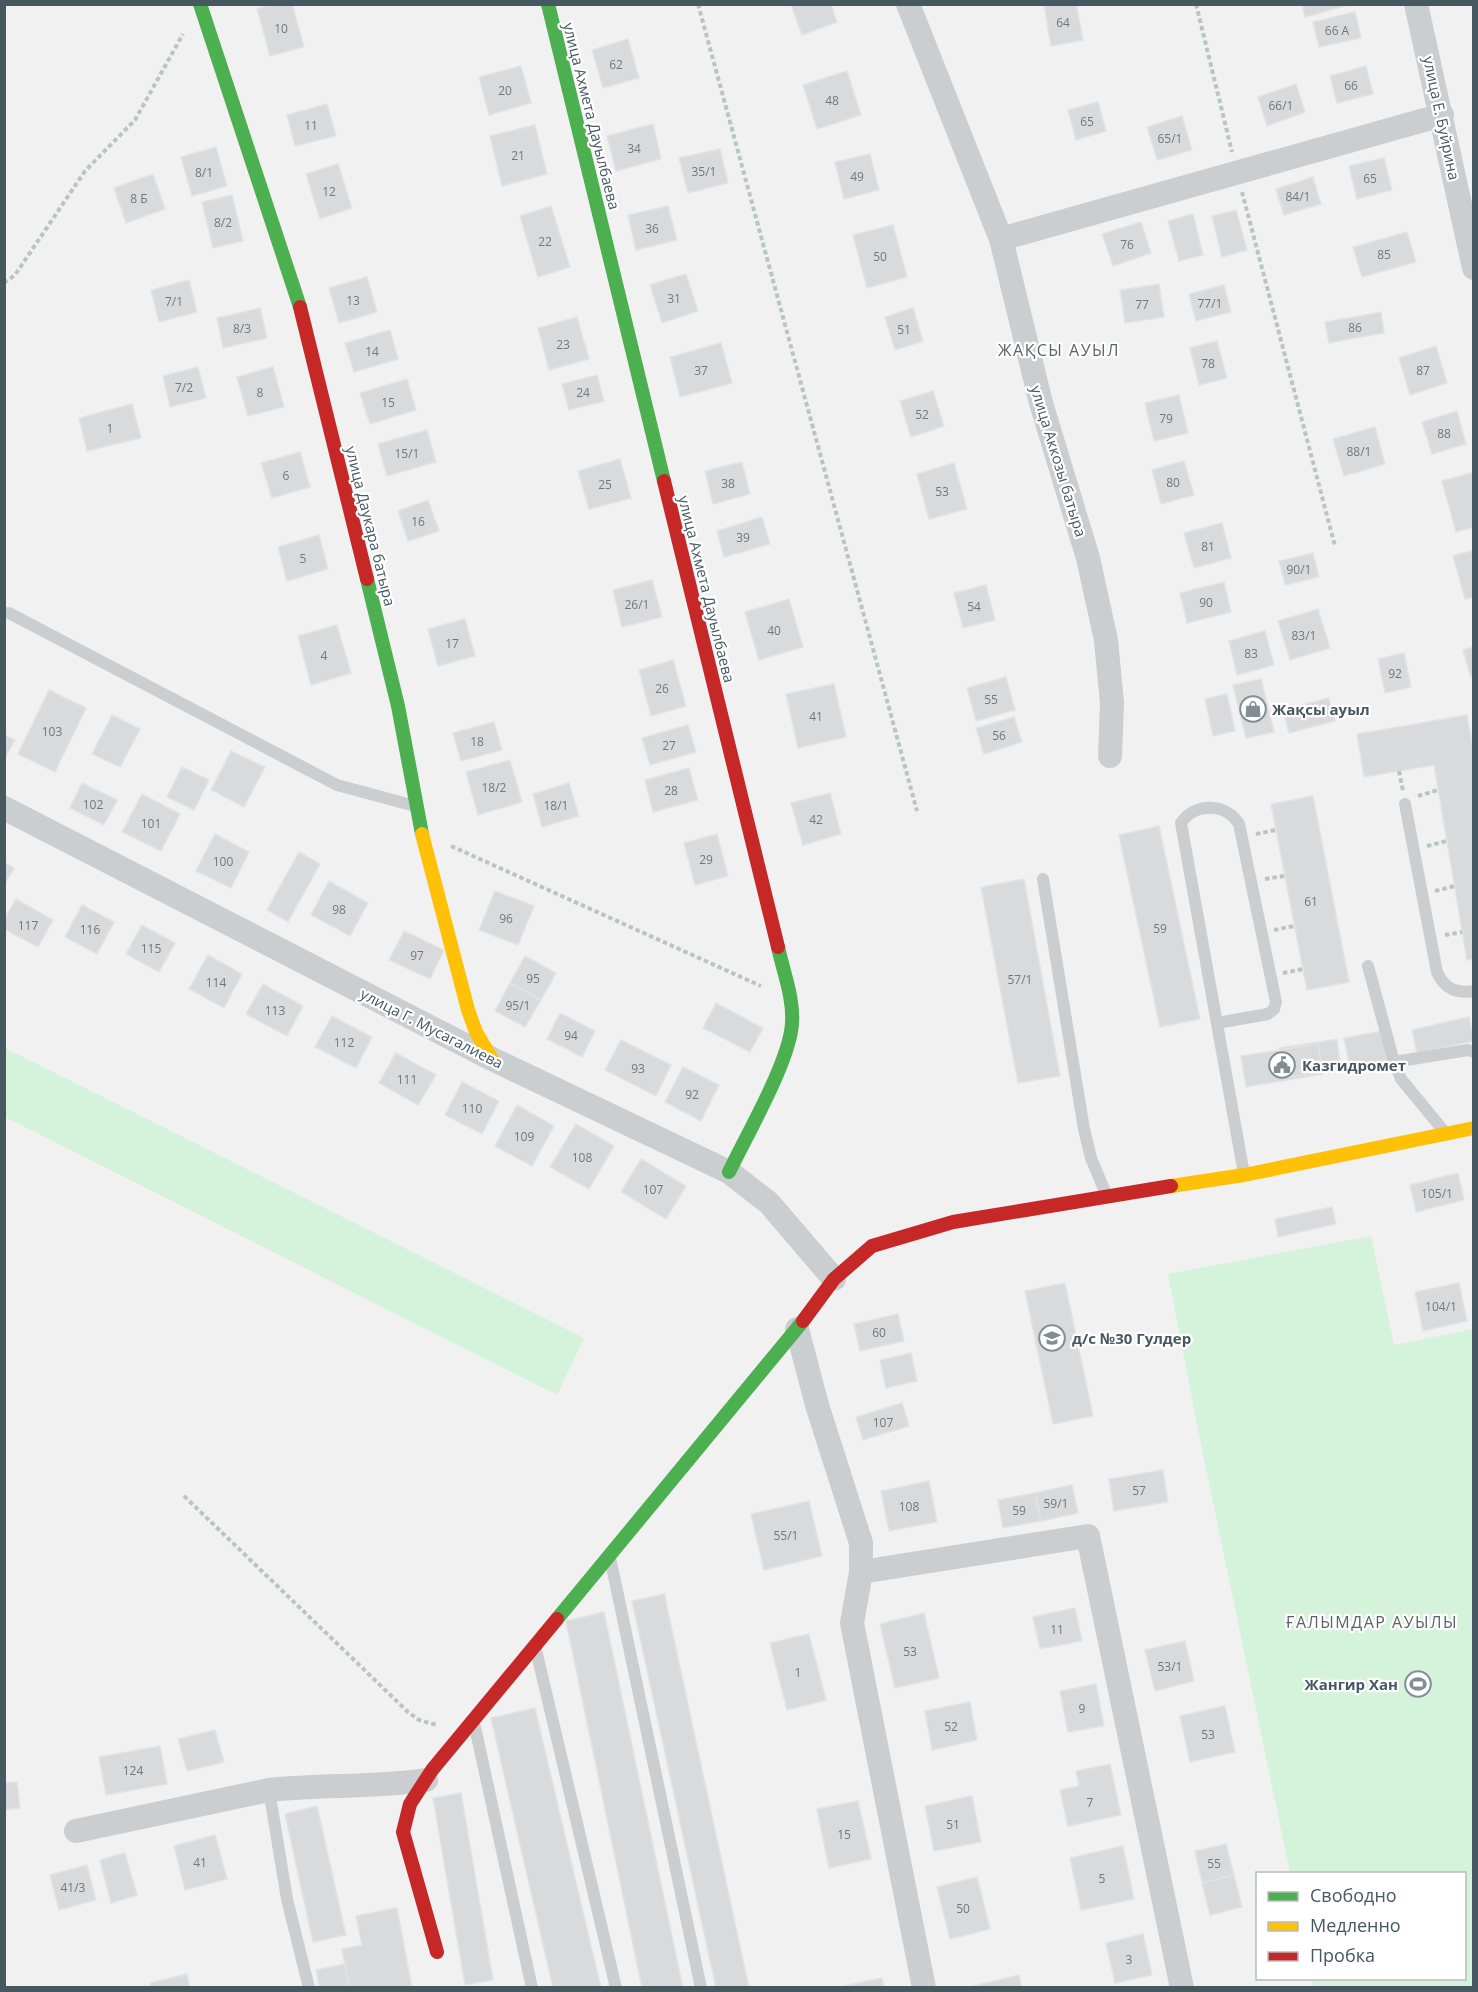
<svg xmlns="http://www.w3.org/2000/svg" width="1478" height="1992" viewBox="0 0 1478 1992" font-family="'Open Sans',sans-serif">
<rect width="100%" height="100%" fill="#f2f1f1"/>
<path fill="#d4f3da" d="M5 1048 584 1338 557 1395 5 1117Z
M1371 1236 1394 1345 1473 1329V1987H1313L1312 1979 1464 1978V1874L1290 1873 1198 1430 1168 1274Z"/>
<path fill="#d9dadb" stroke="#e3e3e4" stroke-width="1.5" d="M273 4H292L304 47 270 56 257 9Z
M791 4H831L837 22 802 35Z
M1044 4H1076L1083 40 1051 46Z
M1302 4H1349V5L1305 17Z
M1355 12 1361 38 1319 47 1313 22Z
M628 39 639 78 603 88 592 50Z
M521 66 531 103 489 115 479 77Z
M1366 66 1373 94 1337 103 1330 76Z
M847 71 861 115 817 129 803 85Z
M1296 84 1305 112 1267 126 1258 97Z
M1098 102 1106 131 1076 140 1068 110Z
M327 104 336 136 295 146 287 115Z
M1182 116 1192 150 1157 160 1147 127Z
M653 124 661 159 616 171 607 136Z
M535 125 547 174 502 186 490 136Z
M216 147 227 186 192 196 181 157Z
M720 149 728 183 688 193 679 158Z
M870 154 879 190 844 199 835 162Z
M1384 158 1392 190 1357 199 1349 166Z
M338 164 352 208 320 219 306 174Z
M153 174 165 209 126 223 114 188Z
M1313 177 1321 204 1284 215 1276 189Z
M232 195 243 241 213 248 202 202Z
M551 206 570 267 538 277 520 216Z
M668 206 677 240 636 250 628 215Z
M1236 210 1247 250 1222 257 1212 216Z
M1193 214 1203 255 1179 261 1168 221Z
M1141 222 1151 253 1113 266 1102 234Z
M893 225 907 277 867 288 853 235Z
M1407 232 1416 262 1362 277 1353 247Z
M686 274 698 311 662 323 650 285Z
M367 277 377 312 339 323 329 288Z
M189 280 197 312 159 322 151 290Z
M1159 284 1164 317 1125 323 1120 290Z
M1224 285 1231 312 1196 321 1189 294Z
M260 308 267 338 223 348 217 318Z
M913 308 923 341 895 350 885 317Z
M1381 312 1384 333 1329 343 1325 322Z
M577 317 589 359 549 370 538 328Z
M390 330 398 359 354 372 345 343Z
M1217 341 1227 378 1199 385 1190 348Z
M721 343 732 383 680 397 670 357Z
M1436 346 1447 383 1410 395 1399 358Z
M198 367 206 398 170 407 163 376Z
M273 367 284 407 248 416 237 377Z
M597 375 604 401 569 410 562 384Z
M407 379 416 410 370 424 360 393Z
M933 391 944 426 911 437 900 401Z
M1179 395 1188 433 1154 441 1145 403Z
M132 404 141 438 87 451 79 418Z
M1457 411 1466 444 1432 454 1422 422Z
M1375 427 1385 464 1344 476 1333 439Z
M427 430 436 462 387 476 378 444Z
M300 452 310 487 272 498 261 463Z
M620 459 631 498 589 509 578 471Z
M1184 461 1194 495 1161 504 1152 470Z
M742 462 750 494 713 504 705 471Z
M954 463 967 509 929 519 917 474Z
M1474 472V527L1456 532 1442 481Z
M428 500 439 531 408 541 398 511Z
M762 517 770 544 724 557 717 531Z
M1222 523 1231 558 1194 568 1184 533Z
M319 535 328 569 287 581 278 547Z
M1474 550V597L1465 599 1453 556Z
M1313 553 1319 577 1285 585 1279 561Z
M652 580 662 617 622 627 613 590Z
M1224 582 1231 612 1187 623 1180 593Z
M986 585 995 620 963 628 954 593Z
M789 599 803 647 759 660 745 612Z
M1318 609 1330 648 1290 660 1278 621Z
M465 619 475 656 438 666 428 629Z
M337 625 351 673 311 685 298 636Z
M1265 631 1274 665 1237 675 1229 641Z
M1474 647V676L1471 677 1463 650Z
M1404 653 1411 687 1385 693 1378 659Z
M673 660 686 706 651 716 639 670Z
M1006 677 1015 710 976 721 967 688Z
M1261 679 1274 732 1246 738 1233 685Z
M834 684 846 737 798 748 786 694Z
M49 690 86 708 55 772 18 754Z
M1227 694 1235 731 1213 736 1205 699Z
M1329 698 1335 721 1289 733 1283 710Z
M112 715 140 729 120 767 92 754Z
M1467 715 1474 754V959L1467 960 1434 765 1364 777 1357 734Z
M1014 717 1022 742 984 754 976 728Z
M494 722 502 750 461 761 453 733Z
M688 725 696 752 650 765 642 738Z
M4 735 15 740 4 760Z
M231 751 265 767 244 807 211 790Z
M510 760 522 802 478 815 466 772Z
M182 767 209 780 194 810 167 797Z
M689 768 698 800 653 812 645 780Z
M82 783 117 800 104 825 70 808Z
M569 783 579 816 542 827 533 794Z
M830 793 841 834 803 845 791 803Z
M142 794 180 814 161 851 122 832Z
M1313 796 1349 982 1307 990 1271 804Z
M1159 826 1200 1019 1160 1027 1119 835Z
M215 834 249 852 231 888 196 871Z
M717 834 728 876 695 885 684 843Z
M299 852 320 864 288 922 267 910Z
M4 863 14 868 4 885Z
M1024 879 1060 1076 1018 1083 981 887Z
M329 881 368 903 350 936 311 915Z
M495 891 534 906 518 945 479 930Z
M16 899 53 920 38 947 4 929V920Z
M82 905 114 922 97 954 65 937Z
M142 925 175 943 159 972 126 954Z
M404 931 444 950 430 979 389 960Z
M208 955 242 974 224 1008 189 989Z
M525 956 556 973 541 1000 510 983Z
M510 983 541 1000 525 1027 495 1011Z
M263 984 303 1006 287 1036 246 1014Z
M716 1003 763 1028 750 1052 703 1028Z
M560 1013 595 1031 582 1057 547 1039Z
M332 1016 372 1037 356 1068 315 1047Z
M1469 1017 1474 1041 1417 1053 1412 1030Z
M1382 1031 1388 1061 1350 1068 1344 1038Z
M1337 1039 1341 1069 1284 1078 1279 1048Z
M621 1040 671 1065 656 1096 605 1070Z
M1318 1044 1323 1074 1246 1087 1241 1056Z
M396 1053 436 1075 418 1105 379 1083Z
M683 1067 719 1085 701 1121 665 1102Z
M462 1082 499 1101 482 1134 445 1115Z
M517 1105 554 1126 532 1166 495 1146Z
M576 1124 614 1146 589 1189 550 1167Z
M641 1159 686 1186 666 1219 621 1192Z
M1458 1173 1464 1200 1416 1212 1410 1185Z
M1332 1207 1336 1224 1278 1237 1275 1219Z
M1065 1283 1093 1416 1053 1424 1025 1291Z
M1459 1283 1467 1321 1423 1331 1415 1292Z
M898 1314 904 1341 860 1351 854 1324Z
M911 1353 917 1381 886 1388 880 1360Z
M902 1403 909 1426 863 1440 856 1417Z
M1163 1470 1168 1502 1114 1511 1109 1479Z
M929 1481 937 1522 889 1531 881 1491Z
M1072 1485 1078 1513 1041 1521 1035 1493Z
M1035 1493 1041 1521 1003 1528 998 1500Z
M809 1501 822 1556 764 1570 751 1514Z
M665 1594 666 1602 749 1988H716L632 1601Z
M1075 1608 1082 1641 1040 1649 1033 1617Z
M604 1612 683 1988H642L566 1621Z
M924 1613 939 1678 895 1688 880 1624Z
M809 1634 826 1700 787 1710 770 1643Z
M1185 1641 1194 1681 1155 1691 1145 1650Z
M1096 1684 1104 1726 1068 1732 1060 1691Z
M970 1702 977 1740 932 1750 925 1711Z
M1225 1706 1235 1752 1190 1762 1180 1716Z
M535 1708 601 1988H553L491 1718Z
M215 1730 224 1762 187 1771 178 1739Z
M160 1746 167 1784 106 1795 99 1757Z
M1110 1764 1121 1815 1068 1826 1060 1790 1079 1786 1076 1771Z
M17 1782 20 1808 4 1810V1783Z
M461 1793 493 1980 465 1985 433 1798Z
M972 1796 981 1842 934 1851 925 1806Z
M858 1801 871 1859 829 1868 817 1809Z
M317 1806 346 1935 313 1942 285 1814Z
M215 1835 227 1879 185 1890 174 1846Z
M1226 1844 1234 1875 1202 1883 1195 1851Z
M1123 1846 1134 1899 1081 1910 1070 1858Z
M125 1853 137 1895 111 1903 100 1860Z
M87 1865 96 1900 59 1910 50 1875Z
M1234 1875 1242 1907 1210 1915 1202 1883Z
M977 1877 990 1929 950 1939 937 1887Z
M397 1908 412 1988H349L342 1949 362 1945 356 1916Z
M1143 1934 1152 1975 1115 1983 1106 1943Z
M345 1964 349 1988H320L316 1970Z
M187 1974 190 1988H151L150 1983Z
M1019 1975 1022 1988H969V1987Z
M882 1978 884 1988H835Z"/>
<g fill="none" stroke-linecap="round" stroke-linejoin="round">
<path stroke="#b7c6bf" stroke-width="4" stroke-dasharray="4.5 3" stroke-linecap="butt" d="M698 4 917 811
M1196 4 1232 152
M1242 192 1335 546
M4 283 15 275 85 171 135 120 183 34
M1399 771 1403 791
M1418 796 1438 790
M1256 834 1276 830
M451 846 761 986
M1427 846 1447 841
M1265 879 1284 876
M1435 891 1455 886
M1274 930 1294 926
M1445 935 1462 932
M1283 973 1303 969
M184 1496 408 1712 419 1720 437 1725"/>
<path stroke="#caced0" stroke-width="12" d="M9 613 337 785 415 806
M1405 804 1437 972C1444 988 1455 994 1474 991
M1043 879 1084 1129 1091 1158 1106 1194
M1368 966 1394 1062 1401 1079 1443 1130
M1217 1023 1268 1014 1274 1009 1276 1002 1239 824C1226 803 1195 802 1181 823L1244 1174
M1394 1062 1468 1050 1474 1052
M611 1562 701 1988
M536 1650 616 1988
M475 1727 532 1988
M269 1790 287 1899 309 1988"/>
<path stroke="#caced0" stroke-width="24" d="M908 4 1001 239 1041 403 1088 558 1106 640 1112 703 1110 756
M1416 4 1474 268
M1001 239 1442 115
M4 808 492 1059 729 1172 769 1203 834 1279
M797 1329 817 1405 861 1543V1572L852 1623 924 1988
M861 1572 1088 1536 1182 1988
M76 1831 269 1790C321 1784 373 1788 426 1780"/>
<path stroke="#4caf50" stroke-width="14" d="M200 4 300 307
M548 4 664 481
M367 579 398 706 422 834
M729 1172C747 1134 789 1063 792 1024 794 998 783 971 778 947
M557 1619 803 1321"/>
<path stroke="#ffc107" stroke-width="14" d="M422 834 468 1010 476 1032 492 1059
M1171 1186 1244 1175 1474 1128"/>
<path stroke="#c62828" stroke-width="14" d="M300 307 367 579
M664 481 778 947
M803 1321 834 1279 872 1246 953 1222 1171 1186
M437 1952 403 1832 410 1804 432 1770 557 1619"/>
</g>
<defs>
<g id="shop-ring" transform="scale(1.35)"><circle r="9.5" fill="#fff" stroke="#828e93" stroke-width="1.5"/><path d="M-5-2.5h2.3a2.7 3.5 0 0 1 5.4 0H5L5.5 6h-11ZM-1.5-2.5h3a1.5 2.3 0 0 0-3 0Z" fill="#828e93"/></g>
<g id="civic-ring" transform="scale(1.35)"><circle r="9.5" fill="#fff" stroke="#828e93" stroke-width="1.5"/><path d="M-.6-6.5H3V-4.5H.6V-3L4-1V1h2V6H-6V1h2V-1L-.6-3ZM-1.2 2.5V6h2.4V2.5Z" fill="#828e93"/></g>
<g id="school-ring" transform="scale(1.35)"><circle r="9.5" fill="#fff" stroke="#828e93" stroke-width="1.5"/><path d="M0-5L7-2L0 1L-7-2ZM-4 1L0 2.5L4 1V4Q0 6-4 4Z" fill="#828e93"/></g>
<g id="stadium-ring" transform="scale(1.35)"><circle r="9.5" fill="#fff" stroke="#828e93" stroke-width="1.5"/><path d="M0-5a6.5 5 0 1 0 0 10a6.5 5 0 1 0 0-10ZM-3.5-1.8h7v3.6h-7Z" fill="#828e93"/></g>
</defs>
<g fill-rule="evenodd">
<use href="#shop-ring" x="1253" y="709"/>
<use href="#civic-ring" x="1282" y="1065"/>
<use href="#school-ring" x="1052" y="1338"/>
<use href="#stadium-ring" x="1418" y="1684"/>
</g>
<g text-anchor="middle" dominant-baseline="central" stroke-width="4.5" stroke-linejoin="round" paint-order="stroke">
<g font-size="12" fill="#6c7a80">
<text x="1063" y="22">64</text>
<text x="281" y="28">10</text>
<text x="1337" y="30">66 А</text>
<text x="616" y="64">62</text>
<text x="1351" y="85">66</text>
<text x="505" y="90">20</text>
<text x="832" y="100">48</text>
<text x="1281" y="105">66/1</text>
<text x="1087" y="121">65</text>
<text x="311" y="125">11</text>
<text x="1170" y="138">65/1</text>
<text x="634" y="148">34</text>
<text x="518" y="155">21</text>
<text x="704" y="171">35/1</text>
<text x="204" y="172">8/1</text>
<text x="857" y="176">49</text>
<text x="1370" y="178">65</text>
<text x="329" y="191">12</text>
<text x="1298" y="196">84/1</text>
<text x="139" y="198">8 Б</text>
<text x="223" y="222">8/2</text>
<text x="652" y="228">36</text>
<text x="545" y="241">22</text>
<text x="1127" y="244">76</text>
<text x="1384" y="254">85</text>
<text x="880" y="256">50</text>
<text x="674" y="298">31</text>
<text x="353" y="300">13</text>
<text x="174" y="301">7/1</text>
<text x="1210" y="303">77/1</text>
<text x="1142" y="304">77</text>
<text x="1355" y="327">86</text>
<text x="242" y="328">8/3</text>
<text x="904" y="329">51</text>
<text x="563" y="344">23</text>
<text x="372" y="351">14</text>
<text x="1208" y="363">78</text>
<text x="701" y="370">37</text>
<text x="1423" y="370">87</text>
<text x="184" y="387">7/2</text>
<text x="260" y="392">8</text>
<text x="583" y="392">24</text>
<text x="388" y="402">15</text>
<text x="922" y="414">52</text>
<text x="1166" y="418">79</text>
<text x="110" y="428">1</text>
<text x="1444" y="433">88</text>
<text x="1359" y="451">88/1</text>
<text x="407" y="453">15/1</text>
<text x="286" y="475">6</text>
<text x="1173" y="482">80</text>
<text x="728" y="483">38</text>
<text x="605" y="484">25</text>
<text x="942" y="491">53</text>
<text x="418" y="521">16</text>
<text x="743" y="537">39</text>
<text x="1208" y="546">81</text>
<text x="303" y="558">5</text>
<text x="1299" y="569">90/1</text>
<text x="1206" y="602">90</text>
<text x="637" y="604">26/1</text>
<text x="974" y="606">54</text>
<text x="774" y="630">40</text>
<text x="1304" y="635">83/1</text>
<text x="452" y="643">17</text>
<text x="1251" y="653">83</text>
<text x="324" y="655">4</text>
<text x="1395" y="673">92</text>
<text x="662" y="688">26</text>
<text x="991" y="699">55</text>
<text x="816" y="716">41</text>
<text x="52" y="731">103</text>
<text x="999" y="735">56</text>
<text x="477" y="741">18</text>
<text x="669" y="745">27</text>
<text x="494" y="787">18/2</text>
<text x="671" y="790">28</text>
<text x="93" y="804">102</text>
<text x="556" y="805">18/1</text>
<text x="816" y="819">42</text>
<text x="151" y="823">101</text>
<text x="706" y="859">29</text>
<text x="223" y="861">100</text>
<text x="1311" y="901">61</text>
<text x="339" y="909">98</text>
<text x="506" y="918">96</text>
<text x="28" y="925">117</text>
<text x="1160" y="928">59</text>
<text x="90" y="929">116</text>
<text x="151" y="948">115</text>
<text x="417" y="955">97</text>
<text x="533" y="978">95</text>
<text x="1020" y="979">57/1</text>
<text x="216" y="982">114</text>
<text x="518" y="1005">95/1</text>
<text x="275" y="1010">113</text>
<text x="571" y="1035">94</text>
<text x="344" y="1042">112</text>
<text x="638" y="1068">93</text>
<text x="407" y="1079">111</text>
<text x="692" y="1094">92</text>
<text x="472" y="1108">110</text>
<text x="524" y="1136">109</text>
<text x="582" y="1157">108</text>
<text x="653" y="1189">107</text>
<text x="1437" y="1193">105/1</text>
<text x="1441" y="1306">104/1</text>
<text x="879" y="1332">60</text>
<text x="883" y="1422">107</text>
<text x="1139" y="1490">57</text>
<text x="1056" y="1503">59/1</text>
<text x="909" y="1506">108</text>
<text x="1019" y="1510">59</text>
<text x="786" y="1535">55/1</text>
<text x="1057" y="1629">11</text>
<text x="910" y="1651">53</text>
<text x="1170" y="1666">53/1</text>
<text x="798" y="1672">1</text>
<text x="1082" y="1708">9</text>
<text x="951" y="1726">52</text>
<text x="1208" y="1734">53</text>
<text x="133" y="1770">124</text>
<text x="1090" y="1802">7</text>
<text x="953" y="1824">51</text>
<text x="844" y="1834">15</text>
<text x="200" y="1862">41</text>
<text x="1214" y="1863">55</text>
<text x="1102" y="1878">5</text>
<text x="73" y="1887">41/3</text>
<text x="963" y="1908">50</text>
<text x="1129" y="1959">3</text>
</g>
<g font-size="15" fill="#465860" stroke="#fff">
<text transform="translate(592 116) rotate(76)">улица Ахмета Дауылбаева</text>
<text transform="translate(1442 118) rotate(78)">улица Е. Буйрина</text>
<text transform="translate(1059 461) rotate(73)">улица Аккозы батыра</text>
<text transform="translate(371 526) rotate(76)">улица Даукара батыра</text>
<text transform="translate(707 589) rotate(76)">улица Ахмета Дауылбаева</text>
<text transform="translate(432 1028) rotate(27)">улица Г. Мусагалиева</text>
</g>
<g font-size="15" font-weight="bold" fill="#465860" stroke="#fff" text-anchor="start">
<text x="1272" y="709">Жақсы ауыл</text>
<text x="1302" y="1065">Казгидромет</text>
<text x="1072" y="1338">д/с №30 Гулдер</text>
<text x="1398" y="1684" text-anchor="end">Жангир Хан</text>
</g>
<g font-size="16" letter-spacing="1.5" fill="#5c6266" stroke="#fff">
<text x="1059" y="350">ЖАҚСЫ АУЫЛ</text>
<text x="1372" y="1622">ҒАЛЫМДАР АУЫЛЫ</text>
</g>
</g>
<rect width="1478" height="1992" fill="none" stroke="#465860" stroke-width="12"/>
<rect x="1256" y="1872" width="210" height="108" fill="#ffffff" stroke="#b5bcbf" stroke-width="1.5"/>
<rect x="1268" y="1892" width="30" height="9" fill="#4caf50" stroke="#b5bcbf" stroke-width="1.5"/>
<text x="1310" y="1902" font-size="18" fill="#465860">Свободно</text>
<rect x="1268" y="1922" width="30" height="9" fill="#ffc107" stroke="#b5bcbf" stroke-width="1.5"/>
<text x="1310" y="1932" font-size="18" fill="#465860">Медленно</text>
<rect x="1268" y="1952" width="30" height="9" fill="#c62828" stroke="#b5bcbf" stroke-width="1.5"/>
<text x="1310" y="1962" font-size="18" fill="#465860">Пробка</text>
</svg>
